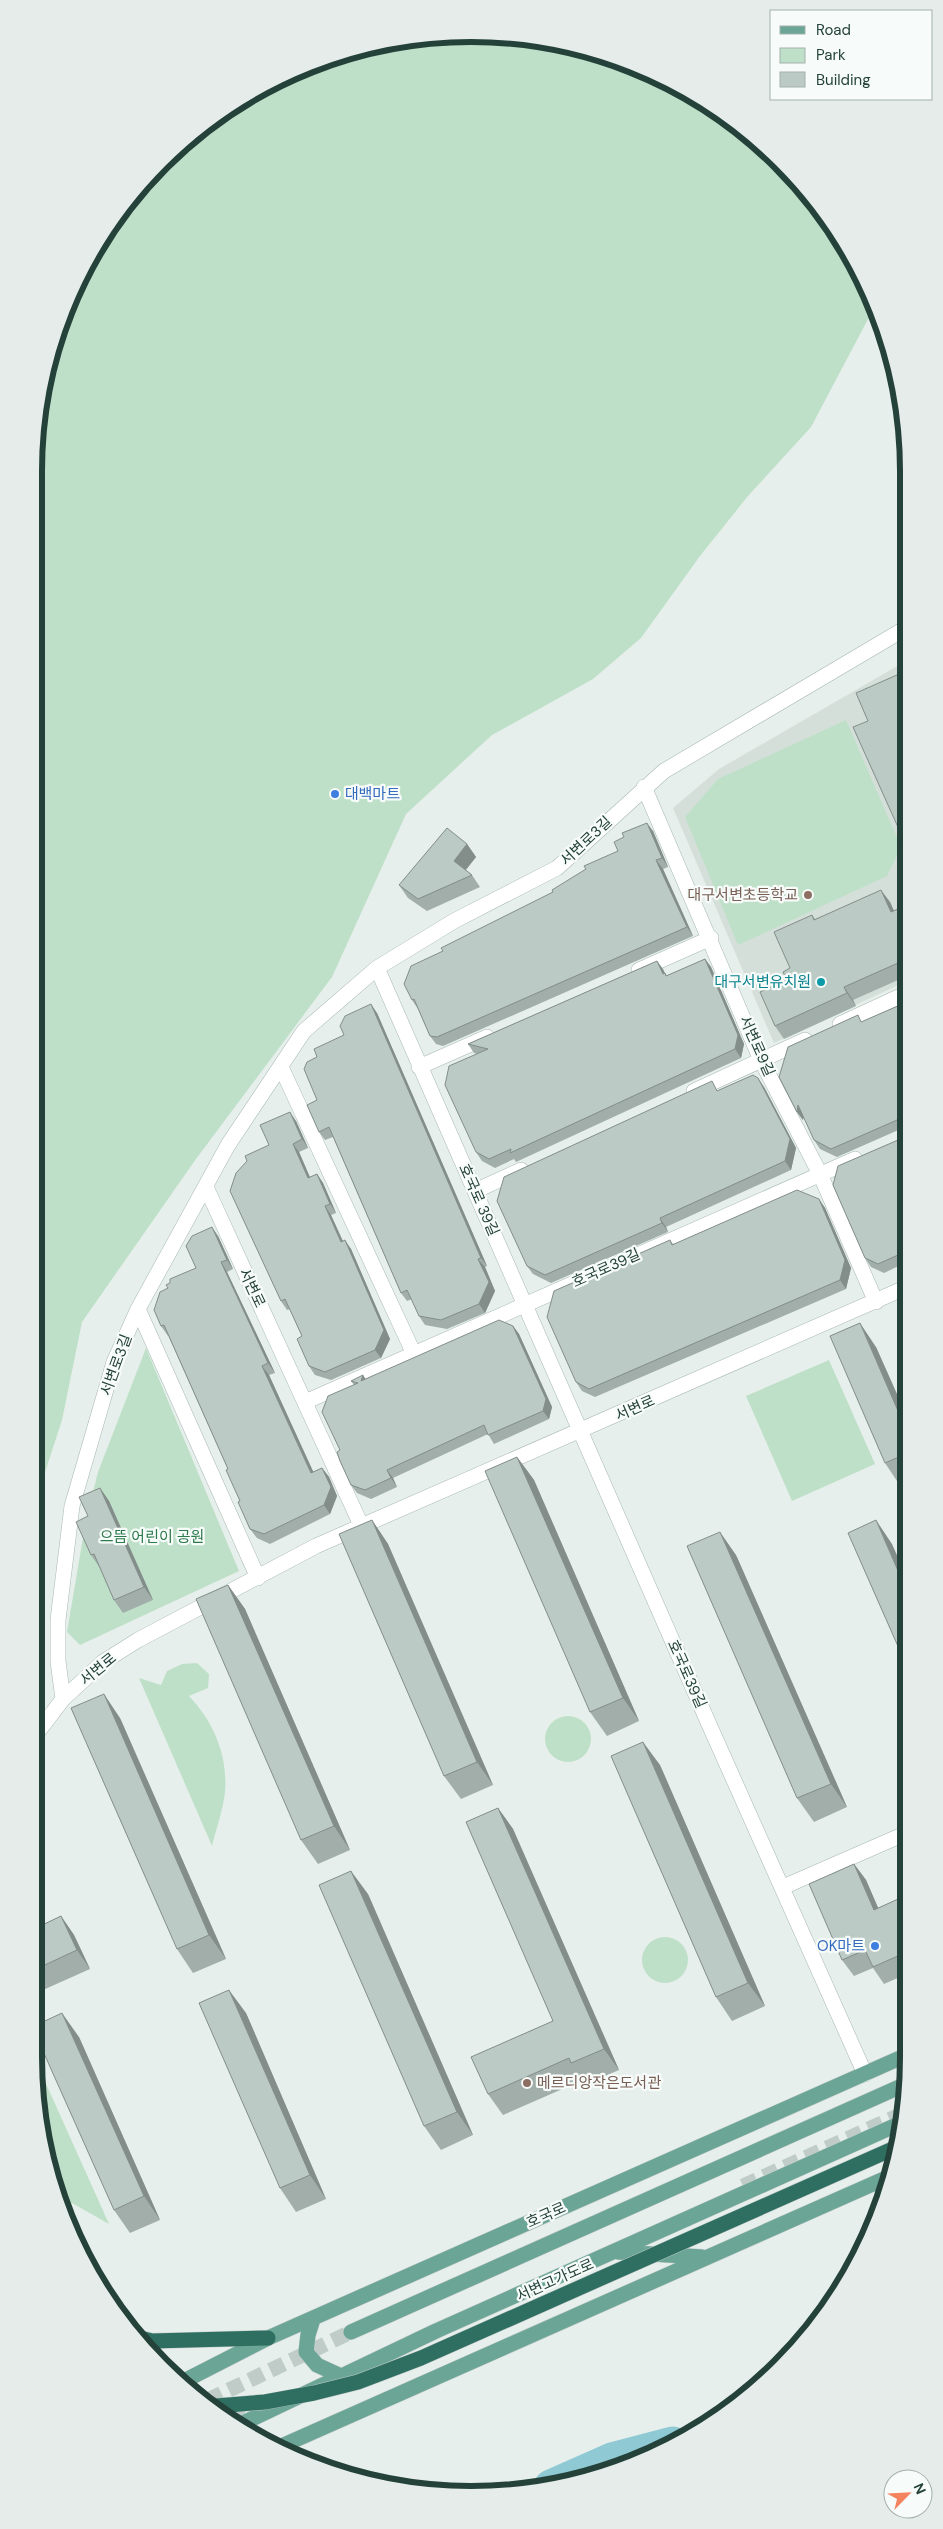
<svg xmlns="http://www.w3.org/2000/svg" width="943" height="2529" viewBox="0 0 943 2529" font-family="'DM Sans','Noto Sans KR',sans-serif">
<rect width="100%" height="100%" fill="#e6efeb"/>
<path fill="#d4dfda" d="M906 661 907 981 774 1043 673 808 719 769Z"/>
<path fill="#bfe0c8" d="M500 35 585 49 714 107 801 183 876 304 811 427 748 496 700 556 641 638 593 679 492 735 406 814 332 977 196 1159 82 1322 62 1420 34 1506V472L49 358 79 278 124 205 183 142 253 92 331 57 415 37Z
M846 720 901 847 887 876 738 945 685 817 718 779Z
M146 1348 239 1571 80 1645 67 1632 86 1520 98 1472Z
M829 1360 875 1464 792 1501 746 1396Z
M197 1663 209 1674 208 1688 189 1696C214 1722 228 1756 225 1792 223 1810 216 1829 212 1846L139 1678 161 1685 167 1671 182 1664Z
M545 1739a23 23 0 1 1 46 0a23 23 0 1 1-46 0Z
M642 1960a23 23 0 1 1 46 0a23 23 0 1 1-46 0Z
M34 2057 39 2068 109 2224 56 2194Z"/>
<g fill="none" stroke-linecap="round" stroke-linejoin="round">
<path stroke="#8ec9d4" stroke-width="35" d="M551 2487 612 2460 673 2444"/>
<path stroke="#bfccc8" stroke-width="15" stroke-dasharray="15 8" stroke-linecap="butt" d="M743 2186 902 2114
M208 2400 351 2332
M232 2420 256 2409"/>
<g stroke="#a8b8b2" stroke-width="16">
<path id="minor" d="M644 787 761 1060 820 1174 876 1302
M377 968 708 1722 865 2074
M639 970 711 938
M840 1024 907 993
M281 1067 414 1354
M419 1067 487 1037
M694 1091 805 1040
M206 1187 361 1525
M475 1191 521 1170
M138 1309 258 1578
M305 1402 855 1159
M63 1699 58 1661V1620L72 1506 114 1362 138 1309 228 1145 304 1031 377 968 454 921 557 868 664 771 906 628
M34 1737 63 1699 103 1662 138 1640 316 1546 907 1287
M783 1887 909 1832"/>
</g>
<g stroke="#c2cac8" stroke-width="16">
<path id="major" d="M618 2252 702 2257
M313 2319 308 2335 306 2352 317 2365 341 2376
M351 2332 906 2084
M184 2381 268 2338 909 2054
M239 2425 436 2331 901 2123
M277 2448 893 2175"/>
</g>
<g stroke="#c2cac8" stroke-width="16">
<path id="highway" d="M136 2337 152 2341 268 2338"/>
</g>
<use href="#minor" stroke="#fff" stroke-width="15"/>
<use href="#major" stroke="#6aa596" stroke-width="15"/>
<use href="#highway" stroke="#2f6f62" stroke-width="15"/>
<g stroke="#c2cac8" stroke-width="16" stroke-linecap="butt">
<path id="highway-bridge" d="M216 2406 265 2402 314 2393 358 2382 421 2358 897 2147"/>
</g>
<use href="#highway-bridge" stroke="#2f6f62" stroke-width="15"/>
</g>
<path fill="#a1aea9" d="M653 831 668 867 663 869 693 936 443 1046 436 1044 430 1036 418 1009 412 1000 443 951 553 892 618 851Z
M467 844 476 857 466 870 472 875 480 887 427 911 408 898 399 885Z
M890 902 894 911 898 909 907 921V976L853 1000 856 1006 784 1039 775 1026 790 968 812 915 815 919Z
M705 959 711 967 744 1044 741 1058 516 1162 514 1159 495 1168 482 1161 476 1152 477 1054 474 1053 468 1044 657 961 667 976Z
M907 1002V1129L903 1128 837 1157 820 1149 814 1140 804 1117 803 1120 797 1112 863 1022Z
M377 1013 487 1266 485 1267 495 1291 485 1313 447 1329 425 1325 419 1316 412 1299 407 1301 401 1293 333 1137 325 1140 319 1132 317 1100V1057L344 1035Z
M764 1087 796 1148 791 1170 666 1227 668 1232 551 1283 533 1274 527 1266 718 1091Z
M296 1121 308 1148 299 1152 310 1177 317 1174 323 1183 336 1213 331 1215 343 1241 351 1249 390 1339 381 1358 331 1380 315 1375 309 1366 302 1336 290 1309 287 1310 281 1301 269 1145Z
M907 1135V1262L884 1273 871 1267 865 1258 905 1137Z
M819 1199 825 1208 851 1268 846 1289 595 1397 582 1391 576 1382 670 1240 673 1244Z
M218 1236 233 1269 227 1272 275 1373 269 1375 313 1472 322 1468 329 1477 337 1496 330 1514 270 1544 257 1538 250 1529 228 1469 168 1335V1336L161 1326 168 1288 170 1283 196 1268Z
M513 1326 519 1334 552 1407 549 1419 494 1444 488 1434 393 1478 397 1487 371 1499 357 1493 351 1485 340 1450 354 1385 351 1381 366 1379Z
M876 1347 908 1419V1484L901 1487 885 1463Z
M517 1457 534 1480 639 1721 607 1736 590 1712Z
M100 1488 109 1501 153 1600 123 1613 114 1600 100 1568 91 1555 88 1516Z
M372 1520 388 1544 493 1785 461 1799 444 1776Z
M736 1555 847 1807 814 1822 797 1798Z
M228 1585 245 1609 350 1850 318 1864 301 1840Z
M120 1718 226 1959 193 1973 177 1949Z
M660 1765 765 2006 732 2021 716 1997Z
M498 1808 513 1829 619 2070 586 2084 583 2080 503 2115 488 2094 553 2021Z
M854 1864 866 1880 878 1908 909 1894V1973L884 1984 873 1968 854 1976 842 1960Z
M368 1894 473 2135 441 2150 424 2126Z
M61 1916 74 1935 90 1969 34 1994V1929Z
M246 2013 326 2199 296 2212 280 2188Z
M79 2037 160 2220 130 2233 114 2210Z"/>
<path fill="#838d89" d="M647 823 653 831 668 867 662 858Z
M467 844 476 857 463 873 454 861Z
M656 860 663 869 693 936 687 927Z
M881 890 890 902 900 925 891 912Z
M898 909 907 921V928Z
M900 933 907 943V948Z
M705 959 711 967 744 1044 741 1058 735 1049Z
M657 961 663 969 669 983 663 974Z
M844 987 853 1000 856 1006 847 993Z
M371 1004 377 1013 487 1266 481 1258Z
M758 1078 764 1087 796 1148 791 1170 785 1161Z
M798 1105 804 1114 803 1120 797 1112Z
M290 1112 296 1121 308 1148 302 1139Z
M293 1144 299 1152 314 1187 308 1178Z
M317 1174 323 1183 336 1213 330 1204Z
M819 1199 825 1208 851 1268 846 1289 840 1280Z
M325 1206 331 1215 347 1251 341 1242Z
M660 1218 666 1227 668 1232 662 1223Z
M212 1227 218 1236 233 1269 227 1260Z
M345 1240 351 1249 390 1339 381 1358 375 1350Z
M478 1259 485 1267 495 1291 485 1313 479 1304Z
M221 1262 227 1272 275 1373 268 1363Z
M860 1323 876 1347 908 1419V1434Z
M513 1326 519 1334 552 1407 549 1419 543 1411Z
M262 1366 269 1375 318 1482 311 1473Z
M363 1375 369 1384 361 1381Z
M517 1457 534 1480 639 1721 623 1698Z
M322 1468 329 1477 337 1496 330 1514 324 1505Z
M387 1470 393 1478 397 1487 391 1478Z
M100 1488 109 1501 153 1600 144 1587Z
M372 1520 388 1544 493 1785 477 1762Z
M876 1520 892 1544 908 1580V1594Z
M720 1532 736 1555 847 1807 831 1784Z
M228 1585 245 1609 350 1850 334 1826Z
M104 1694 120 1718 226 1959 209 1935Z
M643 1742 660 1765 765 2006 748 1983Z
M498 1808 513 1829 619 2070 604 2049Z
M854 1864 866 1880 886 1926 874 1910Z
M351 1871 368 1894 473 2135 457 2112Z
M61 1916 74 1935 90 1969 77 1950Z
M229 1990 246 2013 326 2199 310 2175Z
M62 2013 79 2037 160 2220 144 2196Z"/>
<path fill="#bbcac4" stroke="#838d89" d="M906 671V845L853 727 868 721 856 693Z
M647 823 662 858 656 860 687 927 437 1037 430 1036 414 999 412 1000 404 984 411 966 443 951 441 948 553 892 552 890 586 869 584 866 618 851 614 842 624 837 622 833Z
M447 828 467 844 454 861 472 875 418 899 399 885Z
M881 890 891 912 898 909 907 928V930L900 933 907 948V959L844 987 847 993 775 1026 760 992 787 980 783 972 790 968 774 932 812 915 814 920Z
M705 959 738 1035 735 1049 510 1153 511 1149 489 1159 476 1152 445 1085 449 1066 488 1049 468 1044 657 961 663 974 665 973 666 976Z
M907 1002V1122L906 1121 897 1120 831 1149 814 1140 798 1105 797 1112 779 1077 788 1047 858 1015 861 1022Z
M371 1004 481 1258 478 1259 489 1282 479 1304 441 1320 419 1316 407 1290 401 1293 329 1127 319 1132 307 1105 317 1100 304 1069 307 1062 317 1057 314 1049 344 1035 340 1026 345 1016Z
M753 1075 758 1078 790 1139 785 1161 660 1218 662 1223 545 1275 527 1266 497 1201 504 1177 712 1081 717 1091Z
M290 1112 302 1139 293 1144 308 1178 317 1174 330 1204 325 1206 341 1242 345 1240 384 1330 375 1350 325 1372 309 1366 297 1339 302 1336 285 1299 281 1301 230 1191 236 1173 247 1161 245 1156 269 1145 260 1125Z
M907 1135V1251L878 1264 865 1258 833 1185 838 1166 905 1137Z
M797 1190 819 1199 845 1260 840 1280 589 1389 576 1382 547 1317 554 1291 670 1240 672 1245Z
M212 1227 227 1260 221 1262 268 1363 262 1366 311 1473 322 1468 331 1487 324 1505 264 1534 250 1529 238 1502 240 1501 226 1470 228 1469 164 1325 161 1326 154 1310 160 1292 168 1288 166 1285 170 1283V1279L196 1268 186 1246 192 1236Z
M499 1320 513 1326 546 1399 543 1411 488 1435 484 1425 387 1470 391 1478 365 1490 351 1485 340 1461 337 1452 340 1450 322 1412 328 1396 358 1383 351 1381 363 1375 361 1381Z
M860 1323 908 1434V1453L885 1463 830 1336Z
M517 1457 623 1698 590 1712 485 1471Z
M100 1488 144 1587 114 1600 94 1554 91 1555 76 1522 88 1516 79 1497Z
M372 1520 477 1762 444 1776 339 1534Z
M876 1520 908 1594V1669L848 1533Z
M720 1532 831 1784 797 1798 687 1546Z
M228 1585 334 1826 301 1840 196 1599Z
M104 1694 209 1935 177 1949 71 1708Z
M643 1742 748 1983 716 1997 611 1756Z
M498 1808 604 2049 571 2063 569 2058 488 2094 471 2057 553 2021 466 1822Z
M854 1864 874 1910 909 1894V1951L873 1967 865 1950 842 1960 809 1884Z
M351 1871 457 2112 424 2126 319 1885Z
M61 1916 77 1950 34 1970V1929Z
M229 1990 310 2175 280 2188 199 2003Z
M62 2013 144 2196 114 2210 34 2031V2026Z"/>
<g fill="#3f7fe0" stroke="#f7fbf9" stroke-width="2">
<circle cx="335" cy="794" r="5"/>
<circle cx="875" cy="1946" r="5"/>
</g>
<g fill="#8d6e63" stroke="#f7fbf9" stroke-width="2">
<circle cx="808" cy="895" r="5"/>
<circle cx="527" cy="2083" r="5"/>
</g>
<circle fill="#0f9aa8" stroke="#f7fbf9" stroke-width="2" cx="821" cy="982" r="5"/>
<g text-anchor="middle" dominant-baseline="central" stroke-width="4.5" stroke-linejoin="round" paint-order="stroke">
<g font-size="15" fill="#366cbe" stroke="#f7fbf9" text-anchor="start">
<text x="345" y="794">대백마트</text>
<text x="865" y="1946" text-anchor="end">OK마트</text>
</g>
<g font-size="15" fill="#24423a" stroke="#f7fbf9">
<text transform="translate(586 841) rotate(-43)">서변로3길</text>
<text transform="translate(757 1046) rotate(66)">서변로9길</text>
<text transform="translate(479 1200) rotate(66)">호국로 39길</text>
<text transform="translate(606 1268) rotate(-24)">호국로39길</text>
<text transform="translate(252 1288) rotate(65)">서변로</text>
<text transform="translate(116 1365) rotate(-70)">서변로3길</text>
<text transform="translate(635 1408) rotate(-24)">서변로</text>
<text transform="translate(98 1669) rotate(-39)">서변로</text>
<text transform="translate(687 1674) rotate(66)">호국로39길</text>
<text transform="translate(546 2215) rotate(-24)">호국로</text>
<text transform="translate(555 2280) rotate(-24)">서변고가도로</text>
</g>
<g font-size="15" fill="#785e54" stroke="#f7fbf9" text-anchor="end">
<text x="798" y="895">대구서변초등학교</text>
<text x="537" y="2083" text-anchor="start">메르디앙작은도서관</text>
</g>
<g font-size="15" fill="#0d838f" stroke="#f7fbf9" text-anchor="end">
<text x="811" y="982">대구서변유치원</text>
</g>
<g font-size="15" fill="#2d7a4b" stroke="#f7fbf9">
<text x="152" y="1537">으뜸 어린이 공원</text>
</g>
</g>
<path d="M0 0H943V2529H0ZM471 42H471A429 429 0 0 1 900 471V2057A429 429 0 0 1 471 2486H471A429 429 0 0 1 42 2057V471A429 429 0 0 1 471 42Z" fill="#e6ecea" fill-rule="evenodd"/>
<path fill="none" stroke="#24423a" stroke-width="6" d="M471 42H471A429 429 0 0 1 900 471V2057A429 429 0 0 1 471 2486H471A429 429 0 0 1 42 2057V471A429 429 0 0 1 471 42Z"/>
<rect x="770" y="10" width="162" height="90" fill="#f7fbf9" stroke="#a3b1ad"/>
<rect x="780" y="26" width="25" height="8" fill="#6aa596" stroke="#a3b1ad"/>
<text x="816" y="35" font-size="15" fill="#24423a">Road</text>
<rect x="780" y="48" width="25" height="15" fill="#bfe0c8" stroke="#a3b1ad"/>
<text x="816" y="60" font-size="15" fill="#24423a">Park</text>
<rect x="780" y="72" width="25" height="15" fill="#bbcac4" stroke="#a3b1ad"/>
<text x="816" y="85" font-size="15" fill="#24423a">Building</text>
<g transform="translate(908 2494) rotate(66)"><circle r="24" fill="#f7fbf9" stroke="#a3b1ad"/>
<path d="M0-4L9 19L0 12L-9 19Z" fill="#f4845f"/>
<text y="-8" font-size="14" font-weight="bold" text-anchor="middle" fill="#24423a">N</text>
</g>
</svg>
